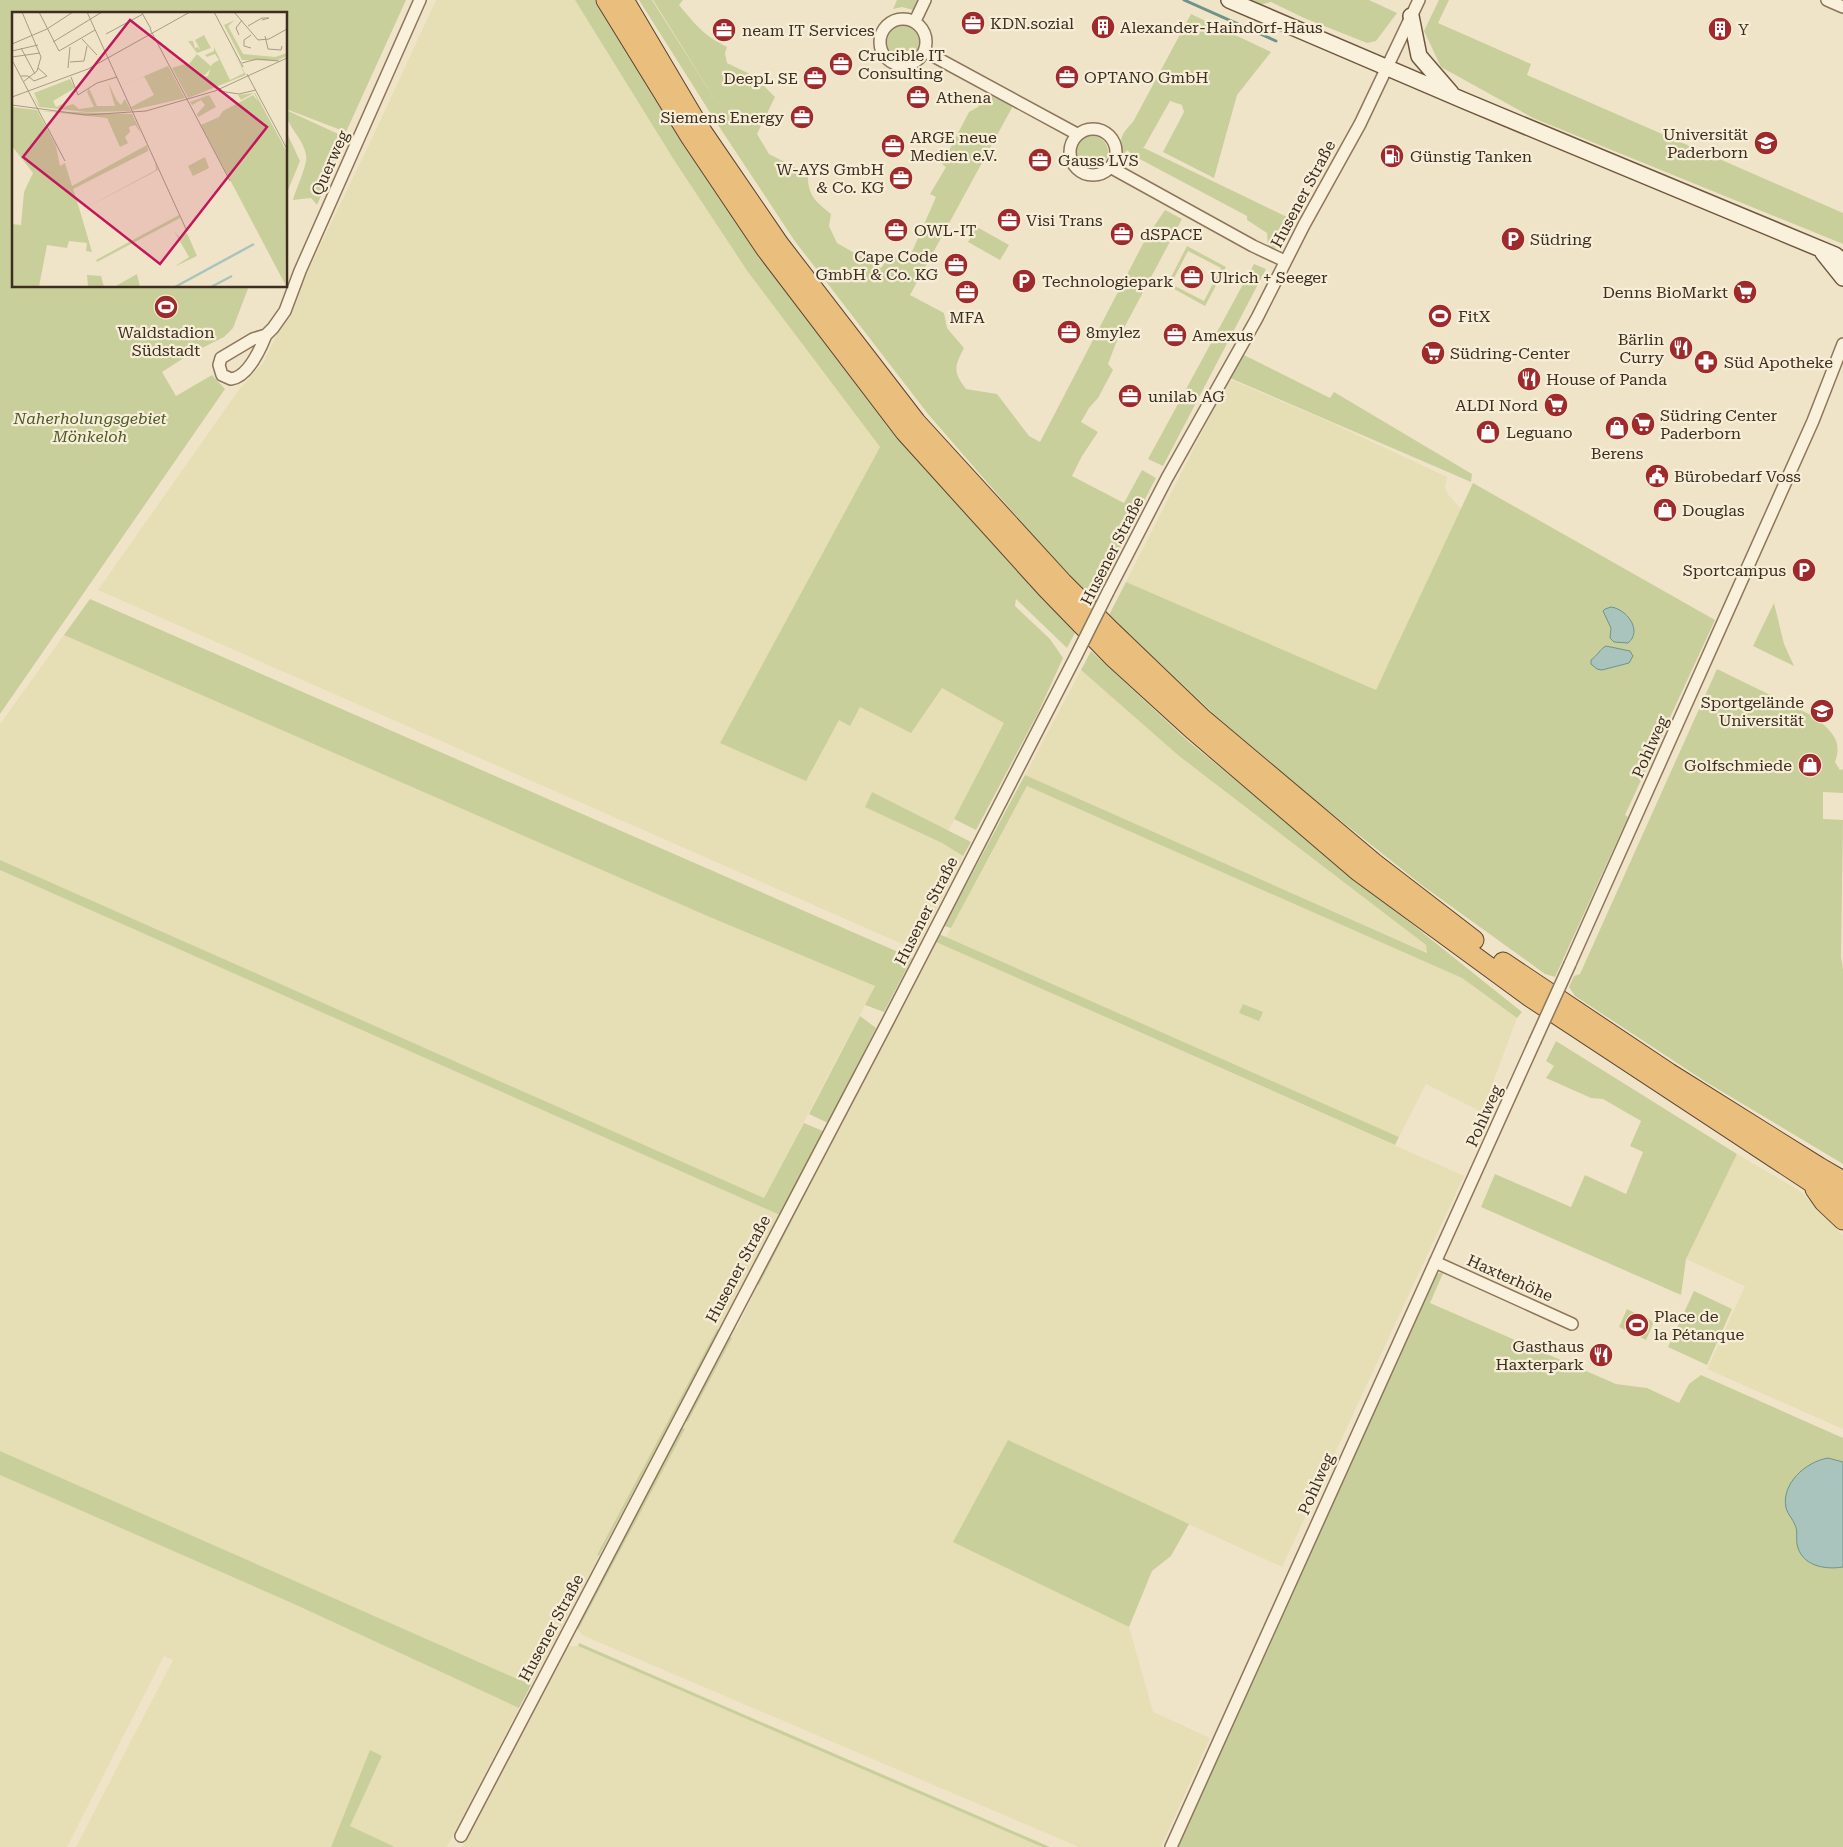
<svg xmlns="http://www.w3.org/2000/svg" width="1843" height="1847" viewBox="0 0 1843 1847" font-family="'Roboto Serif',serif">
<rect width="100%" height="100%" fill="#f0e4c8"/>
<path fill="#e6deb5" d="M436 0H575L674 160 748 272 880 447 720 743 839 720 859 707 942 688 1005 723 948 831 872 792 865 806 942 843 963 856 916 950 98 590 238 391 263 363 370 143Z
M1229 379 1323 419 1447 477 1445 488 1447 493 1461 509 1376 690 1126 582Z
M64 635 705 915 875 986 764 1198 0 860V724Z
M1081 670 1179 756 1426 945 1428 953 1025 775Z
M1027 786 1462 978 1517 1018 1482 1112 1426 1084 1399 1137 946 937Z
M0 870 780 1215 597 1555 599 1556 531 1685 0 1451Z
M936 942 1464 1176 1282 1567 1008 1441 954 1542 1129 1627 1153 1712 1210 1738 1161 1847H1079L582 1635 578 1630 685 1429 682 1427 685 1421 689 1422 731 1338 729 1337 734 1327 737 1328 752 1297 750 1296 756 1283 759 1284 809 1188 807 1186 835 1136Z
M1737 1154 1800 1191 1824 1213 1843 1236V1429L1707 1369 1745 1286 1686 1259Z
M0 1475 294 1604 519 1708 447 1847H395L350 1826 382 1756 370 1751 331 1847H76L173 1660 164 1656 67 1847H0Z
M567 1646H578L1042 1847H462Z"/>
<path fill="#c9cf9b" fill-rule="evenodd" d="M0 0H406L346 132 286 109V14H14V286H249L233 328 224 337 190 354 162 372 176 396 212 375 225 389 0 714Z
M575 0H595L685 143 1076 631 1067 648 1016 599 1015 606 1050 639 1063 658 1038 713 976 830 954 819 1004 723 942 688 911 733 860 707 850 726 839 720 806 781 720 743 880 447 748 272 674 160Z
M639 0H652L721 109 653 0H683L679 5C696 25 703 35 727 47L725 53 727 63 754 76H769L765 87 775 97 757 134 769 154 808 174C807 195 816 202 831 214L829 226 837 243 881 268 890 256 908 261 936 197 930 194 946 167 942 164 969 112 978 107 987 90 1014 104 910 295 944 313 947 328 964 348C954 367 953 372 966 389L997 394 1029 436 1040 442 1146 238 1165 210 1182 219 1116 343 1108 364 1113 370 1098 398 1089 408 1081 422 1098 432 1082 456 1072 476 1124 503 1142 470 1156 478 1093 600 1064 571 928 414 794 240 716 122Z
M897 0H919L913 10 902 7 893 9Z
M1248 0H1369L1397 13 1376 41 1367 43 1304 18 1271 2 1260 5Z
M1439 0H1449L1438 23 1531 64 1527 75 1843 213V244L1533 118 1441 67 1424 31Z
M1191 14 1271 52 1237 95 1214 178 1163 152 1184 112 1182 105 1170 101 1144 147H1142L1289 218 1275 248 1268 246 1267 233 1247 220V216L1134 156 1127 150 1121 159C1122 139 1117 138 1133 122Z
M887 42a16 16 0 1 1 32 0a16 16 0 1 1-32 0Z
M286 110 347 138 317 205 311 198 293 200C296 189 308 164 306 155 303 137 286 127 286 110Z
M286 131 300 161 286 195Z
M1076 152a16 16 0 1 1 32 0a16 16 0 1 1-32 0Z
M977 227 1009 245 1000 260 968 242Z
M1187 246 1226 267 1205 306 1167 285ZM1188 251 1221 268 1204 301 1171 284Z
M1254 264 1266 269 1163 466 1148 459Z
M1242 354 1330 398 1334 392 1472 474 1471 482 1230 378Z
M1473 483 1715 620 1625 815 1628 817 1555 977 1545 974 1423 886 1306 793 1216 716 1109 615 1126 582 1376 690Z
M90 599 912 958 884 1012 865 1005 875 986 705 915 64 635Z
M1774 603 1784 644 1794 666 1753 646Z
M1091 651 1188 741 1353 877 1522 1012 1517 1018 1462 978 1027 786 951 928 944 926 1025 775 1427 953 1426 945 1179 756 1081 670Z
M1717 669 1815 717C1831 731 1843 740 1835 762L1840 770 1843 769V793L1823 792V819L1843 820 1841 956 1843 970V1164L1706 1082 1575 996 1569 987 1574 976 1580 974Z
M872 792 971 842 963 856 942 843 865 807Z
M0 860 764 1198 804 1123 823 1131 780 1215 0 870Z
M939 934 946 937 1399 1137 1395 1145 936 942Z
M1243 1004 1263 1012 1259 1021 1239 1013Z
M860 1016 876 1028 828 1123 809 1114Z
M1556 1041 1737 1154 1686 1259 1681 1295 1481 1207 1495 1174 1571 1207 1585 1175 1626 1194 1643 1152 1630 1146 1641 1121 1603 1099 1591 1098 1546 1078 1554 1066 1546 1061Z
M807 1186 809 1187 759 1285 756 1283Z
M1444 1271 1430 1303 1616 1384 1647 1388 1679 1403 1689 1384 1701 1375 1843 1438V1847H1177L1435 1275Z
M1694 1291 1732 1309 1707 1365 1668 1347Z
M1627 1309 1654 1322 1646 1340 1619 1327Z
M717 1329 719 1330 599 1556 597 1555Z
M729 1337 732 1338 688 1422 685 1421Z
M682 1427 685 1429 578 1630 577 1628Z
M1008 1440 1189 1524 1171 1556 1152 1571 1129 1627 953 1542Z
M0 1451 531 1685 519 1708 294 1604 0 1475Z
M579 1643 1050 1847H1042L578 1646Z
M370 1750 382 1756 350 1826 395 1847H331Z"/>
<path fill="#a9c4bc" stroke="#6f938a" d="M1611 607C1627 609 1643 631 1628 643L1614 642 1610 638 1611 628 1603 611 1605 609Z
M1606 646 1630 651 1633 656 1629 663 1602 670 1597 669 1591 664V660C1598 655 1600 649 1606 646Z
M1828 1458 1843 1462V1567C1825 1570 1801 1566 1797 1544 1796 1538 1798 1531 1795 1525 1793 1519 1788 1515 1786 1508 1781 1484 1805 1462 1828 1458Z"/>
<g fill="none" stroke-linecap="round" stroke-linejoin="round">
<path stroke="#6f938a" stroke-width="3" d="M1184 0 1276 41"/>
<g stroke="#8d765c" stroke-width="14">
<path id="minor" d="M1827 0 1843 7
M880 42a23 23 0 1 1 46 0a23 23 0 1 1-46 0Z
M915 21 925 0
M924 51 1077 134
M1070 152a23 23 0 1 1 46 0a23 23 0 1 1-46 0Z
M1110 167 1253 246 1285 261
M266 335C260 350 248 377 231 379L222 375 219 365 221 358 253 339 266 335 273 328 285 311 300 271 420 0
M1108 592 1167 478 1257 318 1304 225 1360 124 1419 0
M1570 964 1813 421 1843 344
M1435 1262 1572 1324
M461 1836 887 1023 1076 656
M1171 1847 1535 1041"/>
</g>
<g stroke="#6f573f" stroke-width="18">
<path id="secondary" d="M1229 0 1465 101 1835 255 1843 261
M1411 16 1419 56 1451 93
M1823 253 1843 278"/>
</g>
<g stroke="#5b4430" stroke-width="21">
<path id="trunk" d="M606 0 691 138 765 248 905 432 1047 589 1113 657 1192 729 1358 871 1530 997 1811 1182 1843 1200
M624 0 701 130 779 244 916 422 1063 583 1109 629 1203 719 1374 863 1474 940
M1503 962 1669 1073 1819 1167 1843 1181
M1815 1189 1824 1202 1843 1220"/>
</g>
<use href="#minor" stroke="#faf1dc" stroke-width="11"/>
<use href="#secondary" stroke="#faf1dc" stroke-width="15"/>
<use href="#trunk" stroke="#eabe7c" stroke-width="19"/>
<g stroke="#8d765c" stroke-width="14" stroke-linecap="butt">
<path id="minor-bridge" d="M1076 656 1108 592
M1535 1041 1570 964"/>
</g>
<use href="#minor-bridge" stroke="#faf1dc" stroke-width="11"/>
</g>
<defs>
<g id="office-disc" transform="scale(1.25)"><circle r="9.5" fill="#9e2a2b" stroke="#f7eed8"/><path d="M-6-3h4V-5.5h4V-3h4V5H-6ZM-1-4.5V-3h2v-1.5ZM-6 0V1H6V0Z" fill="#fff"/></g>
<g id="building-disc" transform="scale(1.25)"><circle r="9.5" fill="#9e2a2b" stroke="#f7eed8"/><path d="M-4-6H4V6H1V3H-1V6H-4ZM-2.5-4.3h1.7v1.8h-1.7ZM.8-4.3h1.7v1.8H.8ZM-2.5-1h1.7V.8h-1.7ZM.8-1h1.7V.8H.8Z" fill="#fff"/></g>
<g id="university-disc" transform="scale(1.25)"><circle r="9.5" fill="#9e2a2b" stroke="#f7eed8"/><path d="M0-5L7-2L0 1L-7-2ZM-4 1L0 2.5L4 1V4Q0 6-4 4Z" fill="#fff"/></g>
<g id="fuel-disc" transform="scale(1.25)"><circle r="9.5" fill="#9e2a2b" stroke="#f7eed8"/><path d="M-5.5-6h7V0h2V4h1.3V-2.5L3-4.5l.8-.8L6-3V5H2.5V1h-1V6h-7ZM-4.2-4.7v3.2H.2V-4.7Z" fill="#fff"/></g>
<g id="parking-disc" transform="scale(1.25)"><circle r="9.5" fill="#9e2a2b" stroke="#f7eed8"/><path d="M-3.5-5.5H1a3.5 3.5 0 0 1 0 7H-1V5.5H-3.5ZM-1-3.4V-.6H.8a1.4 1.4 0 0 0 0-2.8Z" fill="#fff"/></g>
<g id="supermarket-disc" transform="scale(1.25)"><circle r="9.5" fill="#9e2a2b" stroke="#f7eed8"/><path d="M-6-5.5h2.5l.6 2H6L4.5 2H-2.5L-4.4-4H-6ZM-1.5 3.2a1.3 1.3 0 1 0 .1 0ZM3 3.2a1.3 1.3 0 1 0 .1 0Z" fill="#fff"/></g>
<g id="stadium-disc" transform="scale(1.25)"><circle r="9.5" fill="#9e2a2b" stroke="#f7eed8"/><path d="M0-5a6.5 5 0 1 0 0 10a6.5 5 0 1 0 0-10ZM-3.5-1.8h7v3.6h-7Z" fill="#fff"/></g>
<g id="restaurant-disc" transform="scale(1.25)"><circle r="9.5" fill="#9e2a2b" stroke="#f7eed8"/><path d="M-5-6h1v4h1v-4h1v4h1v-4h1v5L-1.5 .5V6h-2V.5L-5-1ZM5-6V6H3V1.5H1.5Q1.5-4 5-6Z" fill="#fff"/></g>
<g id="pharmacy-disc" transform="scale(1.25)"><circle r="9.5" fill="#9e2a2b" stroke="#f7eed8"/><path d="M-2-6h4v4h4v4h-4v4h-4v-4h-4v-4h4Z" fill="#fff"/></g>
<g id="shop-disc" transform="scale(1.25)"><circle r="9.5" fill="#9e2a2b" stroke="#f7eed8"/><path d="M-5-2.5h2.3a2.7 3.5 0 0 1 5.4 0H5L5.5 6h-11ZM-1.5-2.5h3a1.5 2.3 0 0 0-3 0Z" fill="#fff"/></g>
<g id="civic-disc" transform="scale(1.25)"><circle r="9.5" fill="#9e2a2b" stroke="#f7eed8"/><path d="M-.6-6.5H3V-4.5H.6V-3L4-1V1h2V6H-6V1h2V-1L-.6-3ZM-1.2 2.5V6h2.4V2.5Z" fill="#fff"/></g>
</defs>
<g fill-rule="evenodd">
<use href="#office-disc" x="973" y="23"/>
<use href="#building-disc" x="1103" y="27"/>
<use href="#building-disc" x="1720" y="29"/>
<use href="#office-disc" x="724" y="30"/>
<use href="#office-disc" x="841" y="64"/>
<use href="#office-disc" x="1067" y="77"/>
<use href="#office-disc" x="815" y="78"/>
<use href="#office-disc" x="918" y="97"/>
<use href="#office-disc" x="802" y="117"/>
<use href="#university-disc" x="1766" y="143"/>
<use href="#office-disc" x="893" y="146"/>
<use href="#fuel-disc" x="1392" y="156"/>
<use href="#office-disc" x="1040" y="160"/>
<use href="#office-disc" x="901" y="178"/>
<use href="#office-disc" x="1009" y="220"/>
<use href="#office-disc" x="896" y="230"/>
<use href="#office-disc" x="1122" y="234"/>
<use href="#parking-disc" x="1513" y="239"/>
<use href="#office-disc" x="956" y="265"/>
<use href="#office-disc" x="1192" y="277"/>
<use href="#parking-disc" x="1024" y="281"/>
<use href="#office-disc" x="967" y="292"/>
<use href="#supermarket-disc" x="1745" y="292"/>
<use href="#stadium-disc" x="166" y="307"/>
<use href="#stadium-disc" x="1440" y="316"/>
<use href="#office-disc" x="1069" y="332"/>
<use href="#office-disc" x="1175" y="335"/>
<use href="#restaurant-disc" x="1681" y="348"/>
<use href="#supermarket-disc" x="1433" y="353"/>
<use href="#pharmacy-disc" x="1706" y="362"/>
<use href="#restaurant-disc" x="1529" y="379"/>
<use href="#office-disc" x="1130" y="396"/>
<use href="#supermarket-disc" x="1556" y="405"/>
<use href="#supermarket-disc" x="1643" y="424"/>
<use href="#shop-disc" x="1617" y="428"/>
<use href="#shop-disc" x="1488" y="432"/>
<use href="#civic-disc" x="1657" y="476"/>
<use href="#shop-disc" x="1665" y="510"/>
<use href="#parking-disc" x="1804" y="570"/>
<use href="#university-disc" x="1822" y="711"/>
<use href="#shop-disc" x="1810" y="765"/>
<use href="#stadium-disc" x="1637" y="1325"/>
<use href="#restaurant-disc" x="1601" y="1355"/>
</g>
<g text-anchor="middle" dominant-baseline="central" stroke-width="4.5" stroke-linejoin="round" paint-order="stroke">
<g font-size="16" fill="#3d2e20" stroke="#f7eed8" text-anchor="start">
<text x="990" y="23">KDN.sozial</text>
<text x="1120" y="27">Alexander-Haindorf-Haus</text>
<text x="1738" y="29">Y</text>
<text x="742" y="30">neam IT Services</text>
<text x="858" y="55">Crucible IT<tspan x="858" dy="18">Consulting</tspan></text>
<text x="1084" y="77">OPTANO GmbH</text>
<text x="798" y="78" text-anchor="end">DeepL SE</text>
<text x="936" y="97">Athena</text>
<text x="784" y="117" text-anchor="end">Siemens Energy</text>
<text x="1748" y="134" text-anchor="end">Universität<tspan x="1748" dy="18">Paderborn</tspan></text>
<text x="910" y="137">ARGE neue<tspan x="910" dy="18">Medien e.V.</tspan></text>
<text x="1410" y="156">Günstig Tanken</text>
<text x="1058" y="160">Gauss LVS</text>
<text x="884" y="169" text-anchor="end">W-AYS GmbH<tspan x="884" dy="18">&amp; Co. KG</tspan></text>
<text x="1026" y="220">Visi Trans</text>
<text x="914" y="230">OWL-IT</text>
<text x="1140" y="234">dSPACE</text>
<text x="1530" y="239">Südring</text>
<text x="938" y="256" text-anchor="end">Cape Code<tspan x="938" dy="18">GmbH &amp; Co. KG</tspan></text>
<text x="1210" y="277">Ulrich + Seeger</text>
<text x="1042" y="281">Technologiepark</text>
<text x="1728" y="292" text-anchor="end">Denns BioMarkt</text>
<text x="1458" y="316">FitX</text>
<text x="967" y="317" text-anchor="middle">MFA</text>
<text x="166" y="332" text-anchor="middle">Waldstadion<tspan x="166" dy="18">Südstadt</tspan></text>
<text x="1086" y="332">8mylez</text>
<text x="1192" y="335">Amexus</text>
<text x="1664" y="339" text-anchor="end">Bärlin<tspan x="1664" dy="18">Curry</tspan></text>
<text x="1450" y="353">Südring-Center</text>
<text x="1724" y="362">Süd Apotheke</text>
<text x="1546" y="379">House of Panda</text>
<text x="1148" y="396">unilab AG</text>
<text x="1538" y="405" text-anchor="end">ALDI Nord</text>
<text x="1660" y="415">Südring Center<tspan x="1660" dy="18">Paderborn</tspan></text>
<text x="1506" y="432">Leguano</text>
<text x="1617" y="453" text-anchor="middle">Berens</text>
<text x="1674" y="476">Bürobedarf Voss</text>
<text x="1682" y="510">Douglas</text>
<text x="1786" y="570" text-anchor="end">Sportcampus</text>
<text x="1804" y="702" text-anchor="end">Sportgelände<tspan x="1804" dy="18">Universität</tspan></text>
<text x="1792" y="765" text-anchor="end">Golfschmiede</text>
<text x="1654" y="1316">Place de<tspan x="1654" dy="18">la Pétanque</tspan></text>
<text x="1584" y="1346" text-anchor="end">Gasthaus<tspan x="1584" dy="18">Haxterpark</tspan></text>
</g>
<g font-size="16" fill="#3d2e20" stroke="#f7eed8">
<text transform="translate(330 163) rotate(-66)">Querweg</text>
<text transform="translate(1303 194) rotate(-62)">Husener Straße</text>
<text transform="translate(1112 551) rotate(-63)">Husener Straße</text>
<text transform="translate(1650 747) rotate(-66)">Pohlweg</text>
<text transform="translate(926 911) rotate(-63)">Husener Straße</text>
<text transform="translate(1484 1116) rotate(-66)">Pohlweg</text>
<text transform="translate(738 1269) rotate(-62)">Husener Straße</text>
<text transform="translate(1510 1278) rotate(24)">Haxterhöhe</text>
<text transform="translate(1316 1484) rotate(-66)">Pohlweg</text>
<text transform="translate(551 1628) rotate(-62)">Husener Straße</text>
</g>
<g font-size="16" font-style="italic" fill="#4d5a26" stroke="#f7eed8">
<text x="90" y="418">Naherholungsgebiet<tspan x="90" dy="18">Mönkeloh</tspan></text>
</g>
</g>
<g transform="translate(12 12)">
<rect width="275" height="275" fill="#f0e4c8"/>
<path d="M223 8 216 14 231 42 263 45 275 41V44L264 49 230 48 212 13ZM192 23 199 36 185 41 176 29H181L183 36 186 35 189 39 183 28ZM218 32 234 63 176 86 160 56 173 52 190 65 196 64 200 52 207 48 203 42 195 45 193 43 202 39V35L218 68 232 61ZM185 42 200 55 192 64 177 52ZM156 54 173 86 121 98 119 95 142 83 132 64 109 74ZM58 67 63 76 41 89 44 95 50 92 51 95 61 92 67 97 82 95 75 80 77 76 85 94H103L96 70 105 89 109 93 113 87 119 99 75 100 27 95 20 83 28 94 22 81ZM242 81 229 88 226 83 242 81H243L275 140 273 272 189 113 207 105 211 99 241 83 246 89ZM197 83 204 95 186 105 185 102 193 93 189 88 180 93 178 90ZM0 95 25 98 44 134 48 154 53 151 60 174 135 133 136 139 61 177 68 199 144 158 143 150 146 158 68 199 80 240 74 239 75 231 57 229 55 236 35 233 27 275H0V212L9 213 12 180 21 161 0 134ZM29 99 120 102 129 121 123 113 117 115 118 120 113 125 116 131 108 135 95 106ZM193 145 197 156 181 164 176 154ZM167 203 168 206 85 250 84 248ZM162 219 167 225 175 221 185 244 162 255 177 245ZM125 262 128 275H102ZM75 263 89 264 92 275H76Z" fill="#c9cf9b"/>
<path fill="none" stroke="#a9c4bc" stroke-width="2.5" d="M163 275 242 232M199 275 220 264"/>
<path fill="none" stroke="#a89b85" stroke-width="1" d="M10 0 29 45 25 59 11 70M27 0 47 39 83 18M75 0 174 217M202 0 231 55M222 0 246 28 257 27 275 17M130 1 139 17M236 14 250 6H257L250 8M138 17 218 169M94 22 131 2M227 23 224 16 230 8M239 23 232 28V34L239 36M253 24 256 37 269 38 270 34M70 27 85 43M41 30 90 0M0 32 35 17 61 0M9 36 23 62M0 39 26 33M0 45 28 41M0 48 53 149M58 50 72 49 75 34M230 51 245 47 267 49M56 56 58 35M235 62 275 137M9 64H16L22 69 35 64 26 56M59 65 66 83 85 71 105 65M207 79 227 82 244 78M0 85 76 57 178 0M0 93 74 103 134 99 203 79 275 46"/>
<path fill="#c2185b" fill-opacity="0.15" stroke="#c2185b" stroke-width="2.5" d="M118 8 255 115 148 252 11 145Z"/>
<rect width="275" height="275" fill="none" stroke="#3d2e20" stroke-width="2.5"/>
</g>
</svg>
